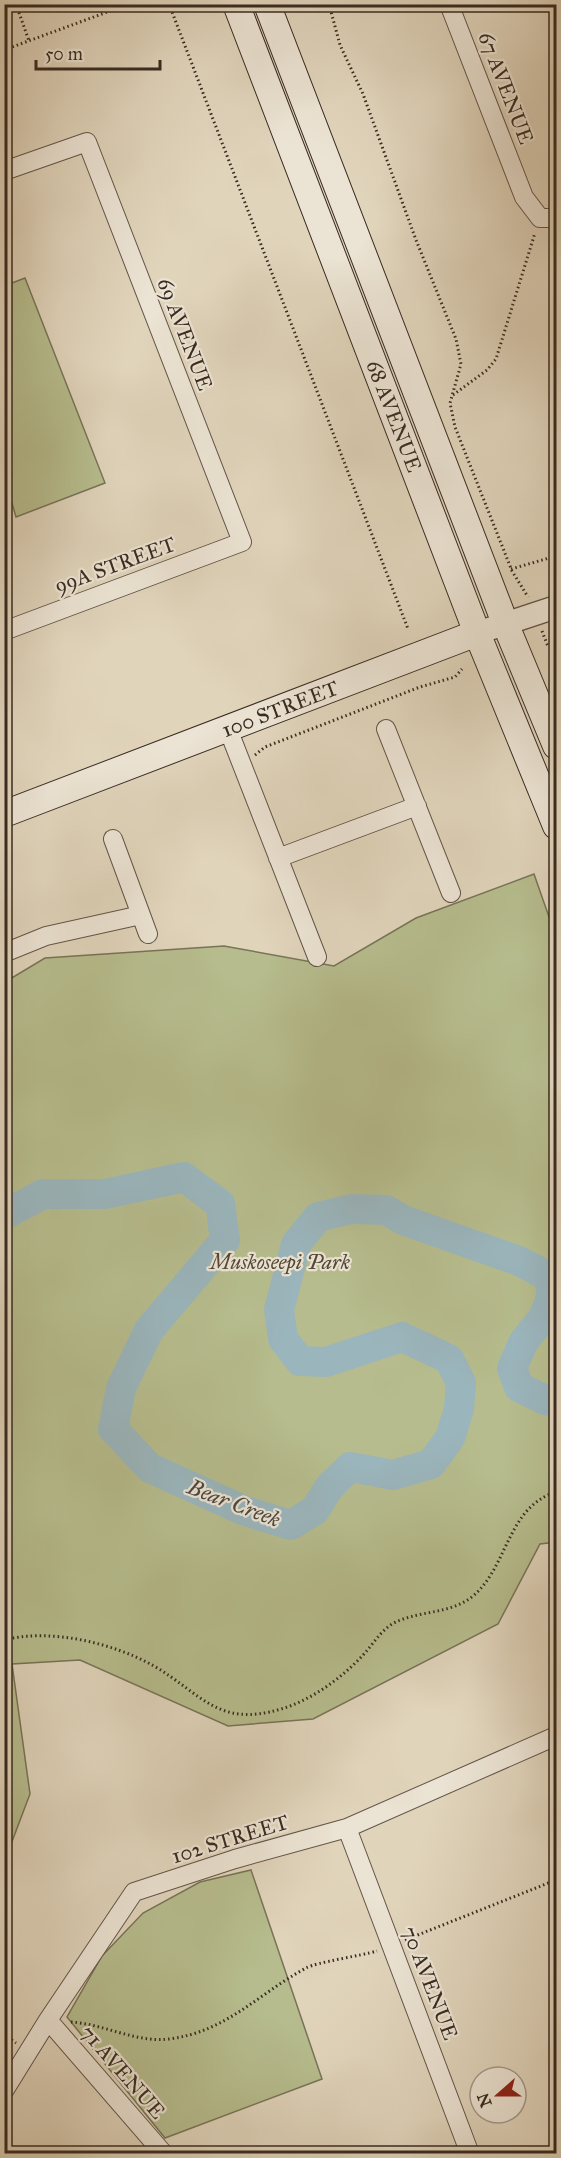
<svg xmlns="http://www.w3.org/2000/svg" width="561" height="2158" viewBox="0 0 561 2158" font-family="'IM FELL Great Primer',serif">
<rect width="100%" height="100%" fill="#e0d4bb"/>
<filter id="stains"><feTurbulence type="fractalNoise" baseFrequency=".00333" numOctaves="4"/><feColorMatrix values="0 0 0 0 .2 0 0 0 0 .09 0 0 0 0 .02 0 0 0 .5 -.17"/></filter>
<radialGradient id="worn" r=".72"><stop offset=".6" stop-color="#630" stop-opacity="0"/><stop offset="1" stop-color="#630" stop-opacity=".3"/></radialGradient>
<path fill="#b6bc8d" stroke="#787457" stroke-width="1.5" d="M25 278 105 483 16 517 5 479 4 286Z
M534 874 556 937V1542L540 1544 498 1624 313 1719 228 1726 80 1660 12 1664 30 1794 5 1860V982L45 958 224 946 334 966 416 918Z
M251 1870 322 2079 165 2138 67 2017 102 1956 143 1913 200 1882Z"/>
<g fill="none" stroke-linecap="round" stroke-linejoin="round">
<path stroke="#9ab5bc" stroke-width="30" d="M4 1215 43 1194H105L184 1177 220 1204 225 1240 149 1330 121 1388 113 1429 150 1468 245 1511 291 1525 315 1510 330 1486 350 1467 393 1475 431 1464 450 1438 459 1409 461 1383 449 1359 402 1337 326 1362 300 1361 283 1339 279 1310 296 1244 318 1217 351 1209 386 1210 403 1220 519 1261 548 1276 552 1295 543 1318 524 1341 512 1368 519 1387 545 1400 556 1402"/>
<g stroke="#635548" stroke-width="20">
<path id="minor" d="M449 4 524 197 540 218H556
M4 171 87 142 242 542 4 631
M228 729 317 957
M386 729 451 893
M113 839 148 934
M278 858 417 806
M4 953 46 936 141 915
M347 1828 470 2154
M48 2020 164 2154
M4 2091 48 2020 134 1892 235 1859 347 1828 556 1736"/>
</g>
<g stroke="#635548" stroke-width="25">
<path id="tertiary" d="M477 633 556 607"/>
</g>
<g stroke="#392b21" stroke-width="28">
<path id="secondary" d="M236 4 477 633 556 826
M267 4 505 623 556 746
M4 814 477 633"/>
</g>
<path stroke="#392b21" stroke-width="3" stroke-dasharray="1.5 3" stroke-linecap="butt" d="M16 4 29 41
M169 4 408 629
M329 4 340 45 363 94 416 240 456 339 461 364 450 403 455 427 512 571 528 597
M4 50 129 4
M453 395 487 370 496 359 535 233
M511 569 556 556
M542 631 547 644 556 655
M255 755 265 747 420 687 455 677 462 669
M4 1640C51 1628 113 1643 154 1666 202 1694 218 1728 281 1709 312 1700 343 1677 364 1654 373 1644 380 1632 392 1624 417 1610 450 1615 473 1596 508 1567 507 1507 556 1492
M405 1940 556 1880
M71 2022C104 2024 136 2043 169 2039 226 2032 258 1994 306 1968 317 1962 360 1956 377 1951
M4 2035 16 2043"/>
<use href="#minor" stroke="#ebe3d3" stroke-width="18"/>
<use href="#tertiary" stroke="#ebe3d3" stroke-width="22"/>
<use href="#secondary" stroke="#ebe3d3" stroke-width="26"/>
</g>
<g text-anchor="middle" dominant-baseline="central" stroke-width="4.5" stroke-linejoin="round" paint-order="stroke">
<g font-size="21" fill="#392b21" stroke="#ebe3d3">
<text transform="translate(506 88) rotate(69)">67 AVENUE</text>
<text transform="translate(185 334) rotate(69)">69 AVENUE</text>
<text transform="translate(394 416) rotate(69)">68 AVENUE</text>
<text transform="translate(115 565) rotate(-20)">99A STREET</text>
<text transform="translate(280 709) rotate(-21)">100 STREET</text>
<text transform="translate(230 1839) rotate(-17)">102 STREET</text>
<text transform="translate(430 1983) rotate(69)">70 AVENUE</text>
<text transform="translate(123 2072) rotate(49)">71 AVENUE</text>
</g>
<g font-size="21" font-style="italic" fill="#524837" stroke="#ebe3d3">
<text x="280" y="1262">Muskoseepi Park</text>
</g>
<g font-size="22" font-style="italic" fill="#4c4740" stroke="#ebe3d3">
<text transform="translate(234 1503) rotate(21)">Bear Creek</text>
</g>
</g>
<rect width="561" height="2158" fill="none" stroke="#e0d4bb" stroke-width="24"/>
<rect x="6" y="6" width="549" height="2146" fill="none" stroke="#392b21" stroke-width="3"/>
<rect x="12" y="12" width="537" height="2134" fill="none" stroke="#392b21" stroke-width="1.5"/>
<g transform="translate(498 2095) rotate(249)"><circle r="28" fill="#ebe3d3" stroke="#a4998c" stroke-width="1.5"/>
<path d="M0-4.5L10 22L0 15L-10 22Z" fill="#8f2418"/>
<text y="-9" font-size="16" font-weight="bold" text-anchor="middle" fill="#392b21">N</text>
</g>
<path d="M36 60v9h124v-9" fill="none" stroke="#392b21" stroke-width="3"/>
<text x="45" y="60" font-size="18" fill="#392b21" stroke="#ebe3d3" stroke-width="4.5" paint-order="stroke">50 m</text>
<rect width="100%" height="100%" filter="url(#stains)"/>
<rect width="100%" height="100%" fill="url(#worn)"/>
</svg>
